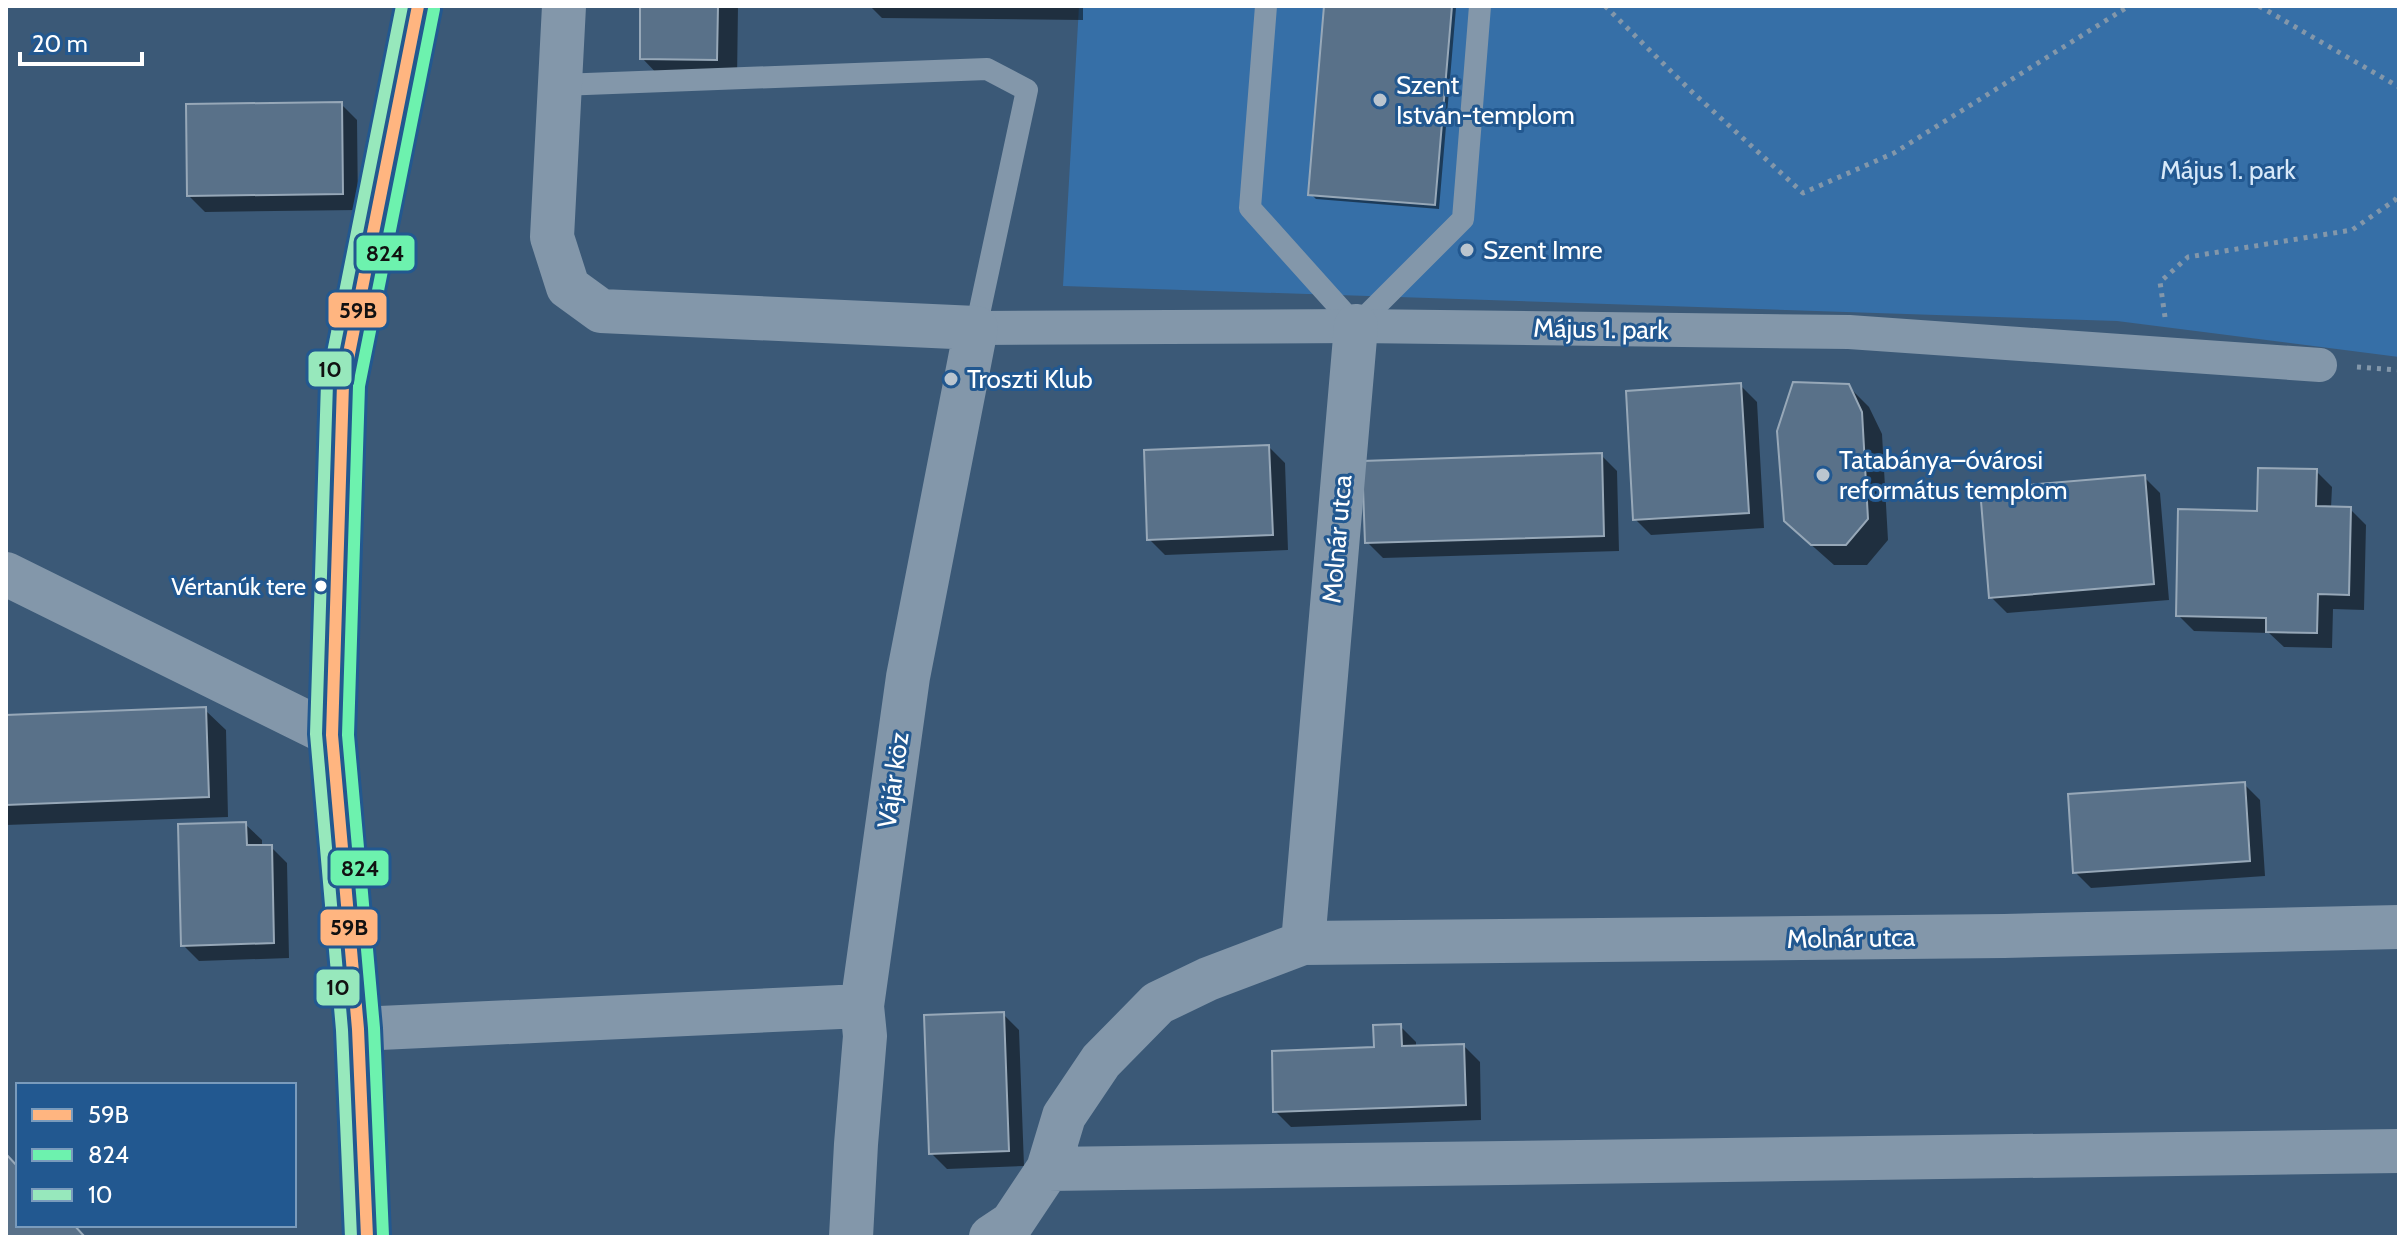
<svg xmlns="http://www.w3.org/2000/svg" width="2405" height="1243" viewBox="0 0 2405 1243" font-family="Cabin,sans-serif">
<rect width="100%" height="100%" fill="#3b5977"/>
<path fill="#366fa7" d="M1079 6H2399V357L2117 321 1063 286Z"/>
<path fill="#0007" d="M642 6H738L737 80 662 79 642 58Z
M870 6H1083V20L882 18Z
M1326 6H1453L1456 8 1439 209 1316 199 1311 194Z
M341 104 357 120 358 210 205 212 189 196Z
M1741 386 1757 402 1764 528 1651 535 1635 519Z
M1848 386 1869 407 1882 434 1888 540 1867 565H1834L1807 541Z
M1269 447 1285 463 1288 550 1165 555 1149 539Z
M1601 455 1617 471 1619 551 1383 558 1367 542Z
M2316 471 2332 487 2331 508 2350 509 2366 525 2364 610 2333 609 2332 648 2284 647 2269 633 2194 631 2178 615 2259 513Z
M2144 477 2160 493 2169 600 2007 613 1991 597Z
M205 710 226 730 228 817 6 825V717Z
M2244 784 2260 800 2265 876 2091 888 2075 872Z
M245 824 262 840V847H271L287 863 289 958 199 961 183 945Z
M1003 1014 1019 1030 1024 1166 947 1169 931 1153Z
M1400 1026 1416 1042V1048L1464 1046 1480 1062 1481 1120 1291 1127 1275 1111 1376 1049Z"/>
<path fill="#597189" stroke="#97a8b8" stroke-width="2" d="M640 6H718L717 60 640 59Z
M1324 6H1452L1435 205 1308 195Z
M342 102 343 194 187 196 186 104Z
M1793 382 1849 384 1862 412 1868 519 1846 545H1811L1784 521 1777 431Z
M1741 383 1749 513 1633 520 1626 391Z
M1269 445 1273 535 1147 540 1144 450Z
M1602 453 1604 536 1365 543 1362 461Z
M2258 468 2317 469 2316 506 2351 507 2349 595 2318 594 2317 633 2266 632V618L2176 616 2178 509 2257 511Z
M2145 475 2154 584 1989 598 1980 489Z
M206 707 209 797 6 805V715Z
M2245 782 2250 861 2073 873 2068 794Z
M246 822 247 845H272L274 943 181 946 178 824Z
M1004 1012 1009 1151 929 1154 924 1015Z
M1401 1024 1402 1046 1464 1044 1466 1105 1273 1112 1272 1051 1374 1047 1373 1025Z
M6 1154 18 1167V1225H74L85 1237H6Z"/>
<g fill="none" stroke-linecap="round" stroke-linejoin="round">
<path stroke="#8397aa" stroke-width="5" stroke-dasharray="4 6" stroke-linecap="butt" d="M1605 6 1690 90 1803 193 1894 153 2129 6
M2259 6 2399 87
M2165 317 2160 282 2188 257 2352 230 2395 200 2399 194
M2357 367 2399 370"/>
<path stroke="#8397aa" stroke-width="22" d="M1266 6 1250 208 1356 326 1463 219 1480 6
M560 85 987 69 1027 90 976 328"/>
<path stroke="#8397aa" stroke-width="34" d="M976 328 1356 326 1849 332 2320 365"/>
<path stroke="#8397aa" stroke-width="44" d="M564 6 552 237 568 287 601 311 976 328 908 677 862 1006 865 1036 856 1144 851 1237
M6 574 332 735
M1303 943 1356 326
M358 1029 862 1006
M1048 1169 2399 1151
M367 1237 358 1029 332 735 343 384 418 6
M991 1237 1012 1223 1048 1169 1064 1116 1101 1061 1158 1003 1208 979 1303 943 2004 936 2399 927"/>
<g stroke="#225890" stroke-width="18">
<path id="bus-1" d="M367 1237 358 1029 332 735 343 384 418 6"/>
</g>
<g stroke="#225890" stroke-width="18">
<path id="bus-2" d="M383 1236 374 1028 348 735 359 386 434 9"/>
</g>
<g stroke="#225890" stroke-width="18">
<path id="bus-3" d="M351 1237 342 1030 316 734 327 383 402 6"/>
</g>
<use href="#bus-1" stroke="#ffb580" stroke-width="12"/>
<use href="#bus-2" stroke="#6df2ae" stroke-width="12"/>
<use href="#bus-3" stroke="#97e8bc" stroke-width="12"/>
</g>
<g fill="#bac5cf" stroke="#225890" stroke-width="3">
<circle cx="1380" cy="100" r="8"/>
<circle cx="1467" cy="250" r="8"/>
<circle cx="951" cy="379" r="8"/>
<circle cx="1823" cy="475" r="8"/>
</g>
<circle fill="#fff" stroke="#225890" stroke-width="3" cx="321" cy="586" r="7"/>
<g text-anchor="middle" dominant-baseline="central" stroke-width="6" stroke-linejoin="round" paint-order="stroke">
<g font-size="24" fill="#fff" stroke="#225890" text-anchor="end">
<text x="306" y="586">Vértanúk tere</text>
</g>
<g font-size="26" fill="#fff" stroke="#225890" text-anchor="start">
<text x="1396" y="85">Szent<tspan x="1396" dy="30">István-templom</tspan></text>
<text x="1483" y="250">Szent Imre</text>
<text x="967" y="379">Troszti Klub</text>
<text x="1839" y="460">Tatabánya–óvárosi<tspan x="1839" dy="30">református templom</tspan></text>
</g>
<g font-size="26" fill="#d8e9f9" stroke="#225890">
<text x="2228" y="170">Május 1. park</text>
</g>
<g font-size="26" fill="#fff" stroke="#225890">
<text transform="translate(1601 329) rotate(1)">Május 1. park</text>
<text transform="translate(1337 539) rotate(-85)">Molnár utca</text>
<text transform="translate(893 780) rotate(-82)">Vájár köz</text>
<text transform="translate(1851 938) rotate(-1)">Molnár utca</text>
</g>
</g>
<g stroke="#225890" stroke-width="3">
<rect x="355" y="234" width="61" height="38" rx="8" fill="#6df2ae"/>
<rect x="327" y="291" width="61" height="38" rx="8" fill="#ffb580"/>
<rect x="307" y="350" width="46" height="38" rx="8" fill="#97e8bc"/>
<rect x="329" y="849" width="61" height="38" rx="8" fill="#6df2ae"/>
<rect x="319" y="908" width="60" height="39" rx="8" fill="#ffb580"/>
<rect x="315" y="968" width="46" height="39" rx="8" fill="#97e8bc"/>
</g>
<g font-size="22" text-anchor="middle" font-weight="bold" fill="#111">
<text x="385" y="261">824</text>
<text x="358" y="318">59B</text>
<text x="330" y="377">10</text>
<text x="360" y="876">824</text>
<text x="349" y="935">59B</text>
<text x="338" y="995">10</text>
</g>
<rect width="2405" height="1243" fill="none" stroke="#ffffff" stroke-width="16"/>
<rect x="16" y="1083" width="280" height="144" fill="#225890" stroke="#7a9bbc" stroke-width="2"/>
<rect x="32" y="1109" width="40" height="12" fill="#ffb580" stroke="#7a9bbc" stroke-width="2"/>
<text x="88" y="1123" font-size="24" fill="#ffffff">59B</text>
<rect x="32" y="1149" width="40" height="12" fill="#6df2ae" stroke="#7a9bbc" stroke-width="2"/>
<text x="88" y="1163" font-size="24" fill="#ffffff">824</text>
<rect x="32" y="1189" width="40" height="12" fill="#97e8bc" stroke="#7a9bbc" stroke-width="2"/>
<text x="88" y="1203" font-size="24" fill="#ffffff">10</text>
<path d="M20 52v12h122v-12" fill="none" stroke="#ffffff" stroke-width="4"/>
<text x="32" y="52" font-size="24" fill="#ffffff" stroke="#225890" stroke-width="6" paint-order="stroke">20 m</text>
</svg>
